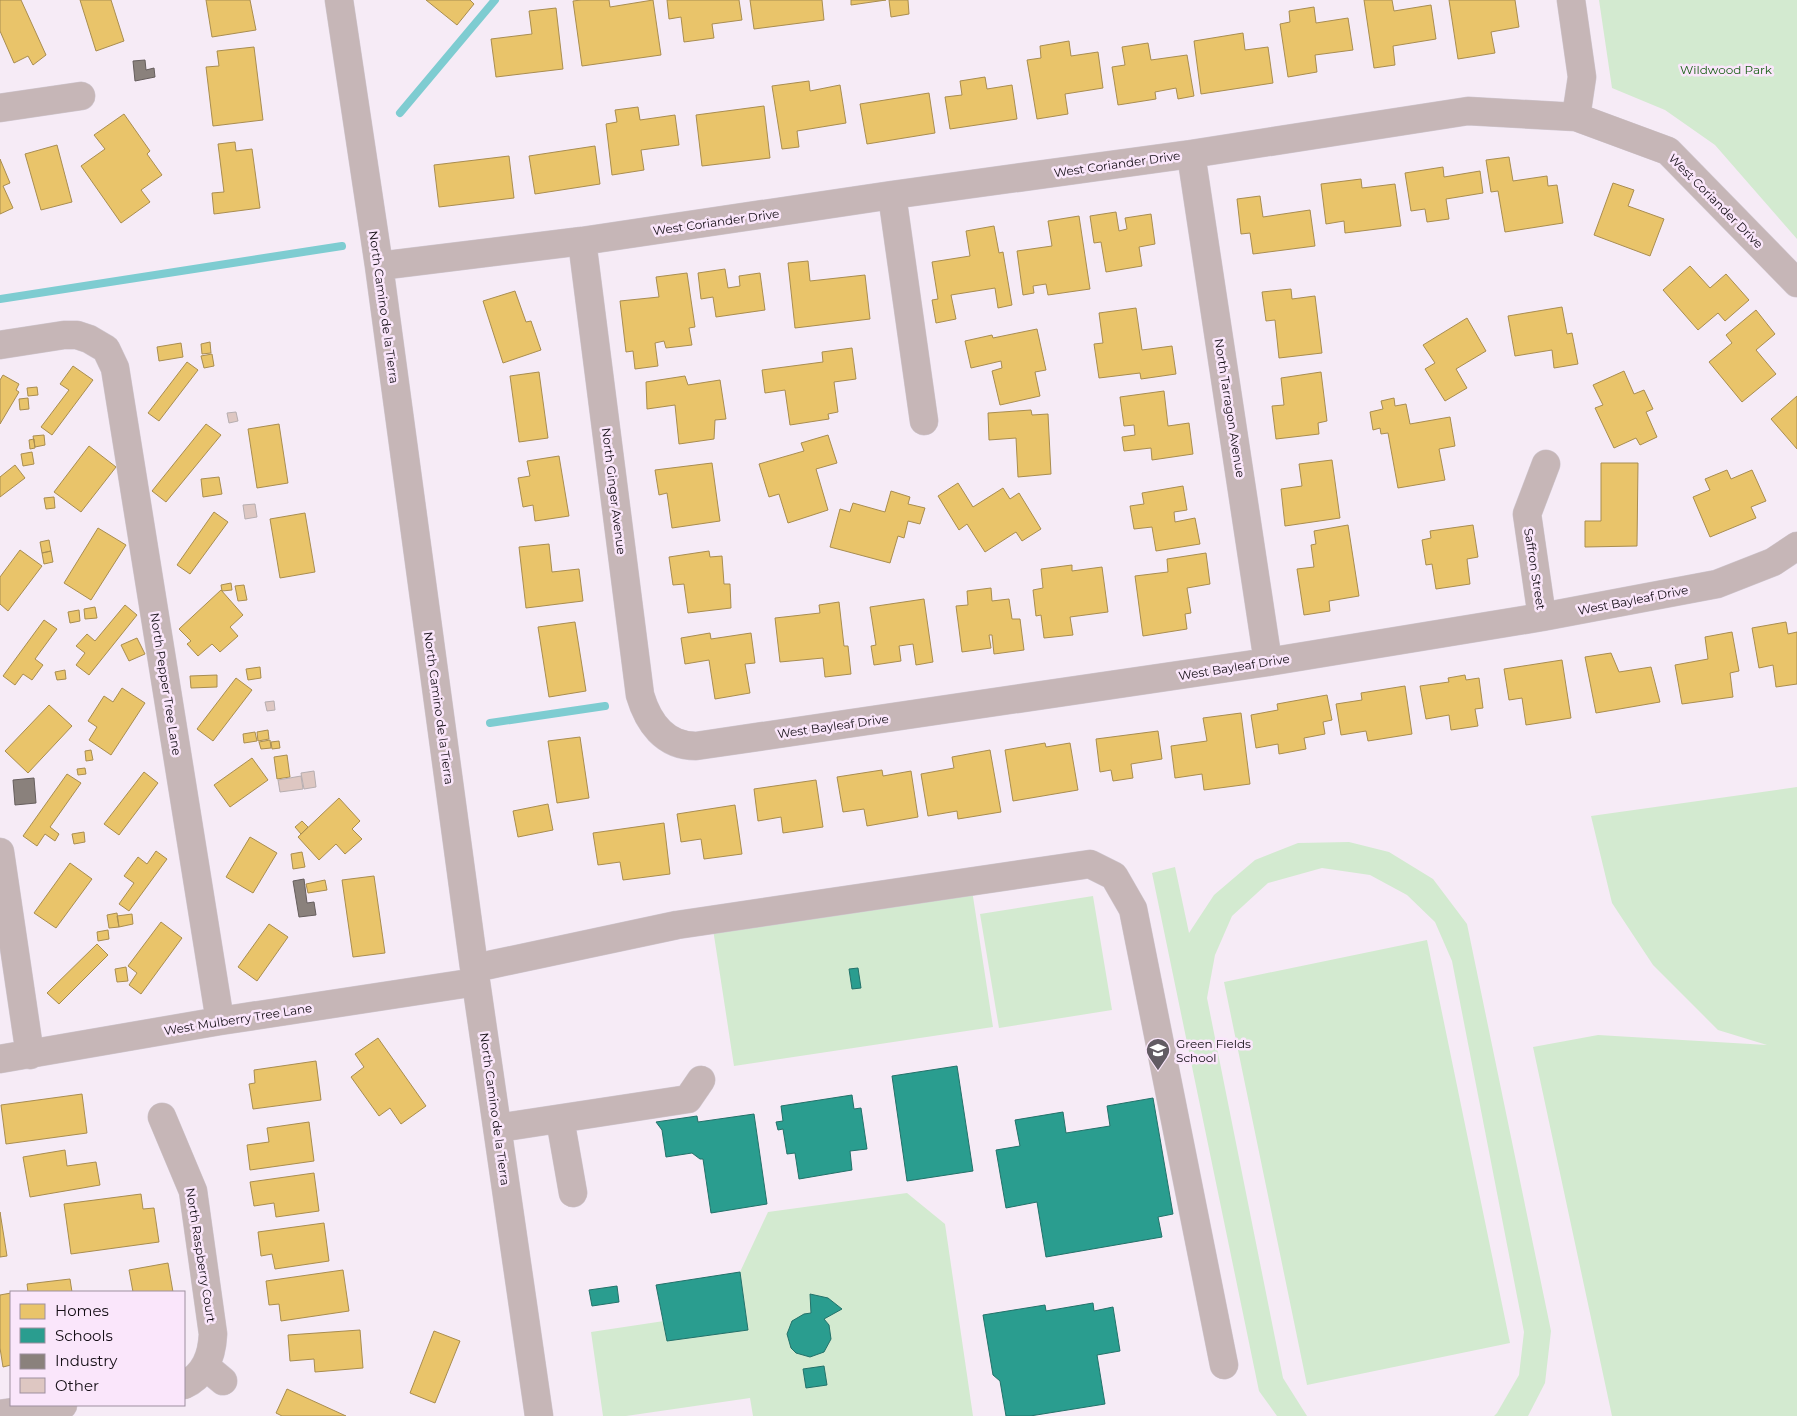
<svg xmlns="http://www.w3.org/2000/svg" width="1797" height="1416" viewBox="0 0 1797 1416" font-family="Montserrat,sans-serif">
<rect width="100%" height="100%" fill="#f6ebf6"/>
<path fill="#d3ead0" d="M1599 0H1797V239L1715 145 1665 110 1612 88Z
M1797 787V1416H1612L1533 1047 1598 1035 1767 1045 1718 1030 1653 965 1612 903 1591 816Z
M1349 842 1389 852 1433 879 1467 924 1551 1331 1545 1383 1528 1416H1494L1497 1413 1519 1375 1524 1332 1452 961 1435 922 1407 895 1370 875 1322 868 1268 883 1232 916 1215 955 1207 998 1283 1378 1307 1416H1277L1259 1391 1152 873 1175 867 1189 933 1214 895 1255 860 1298 843Z
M972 890 993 1027 734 1066 713 929Z
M1093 896 1112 1010 999 1028 980 914Z
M1427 940 1510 1343 1307 1385 1224 982Z
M907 1193 945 1224 973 1416H753L750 1398 626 1416H603L591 1332 664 1321 667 1341 748 1330 740 1272 768 1212Z"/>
<path fill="#e9c46a" stroke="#a98d50" d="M0 0H21L46 55 33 65 28 56 14 63 0 31Z
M80 0H111L124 41 96 51Z
M206 0H250L256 30 212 37Z
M426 0H470L474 4 457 25Z
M581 0H609L610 7 653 0 661 55 582 66 573 1Z
M667 0H739L742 20 712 24 714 38 684 42 681 17 669 19Z
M750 0H822L824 20 754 29Z
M851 0H886L851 5Z
M889 0H908L909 14 891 17Z
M1364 0H1392L1394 11 1431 5 1436 39 1393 46 1395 65 1374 68Z
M1449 0H1515L1519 27 1491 32 1495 53 1458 59Z
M1314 7 1316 23 1348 18 1353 50 1315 55 1317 72 1288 77 1280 24 1290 22 1289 11Z
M556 8 563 69 496 77 491 39 532 34 529 11Z
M1243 33 1245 50 1268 47 1273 83 1201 94 1194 41Z
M1069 41 1071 56 1098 52 1103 88 1065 94 1068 114 1037 119 1027 60 1041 58 1040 46Z
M1148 43 1151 60 1187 55 1194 96 1178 99 1176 88 1155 92 1156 99 1118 105 1112 67 1125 65 1122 47Z
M254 47 263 120 213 126 206 67 219 66 217 51Z
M985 77 987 89 1012 85 1017 119 950 129 945 97 962 95 960 81Z
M809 81 810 91 840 85 846 123 797 131 799 147 782 149 772 86Z
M929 93 935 133 867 144 860 104Z
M764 106 770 158 702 166 696 115Z
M638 107 640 120 675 115 679 145 641 150 644 170 612 175 606 124 617 122 615 110Z
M124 114 150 151 147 154 162 175 141 190 150 202 121 223 81 166 105 149 94 135Z
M235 142 236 151 252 149 260 208 214 214 212 193 224 192 218 144Z
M57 145 72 202 41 210 25 154Z
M595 146 600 184 535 194 529 156Z
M509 156 514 198 439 207 434 165Z
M1509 157 1513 181 1547 176 1548 186 1557 185 1563 223 1505 232 1498 191 1491 192 1486 160Z
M0 159 10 183 3 186 13 208 0 214Z
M1443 167 1444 177 1480 171 1483 193 1446 199 1449 219 1427 222 1425 209 1411 211 1405 173Z
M1361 179 1362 188 1395 184 1401 226 1345 233 1344 221 1326 224 1321 184Z
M1613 183 1634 190 1628 206 1664 219 1650 256 1594 235Z
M1260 196 1263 217 1310 210 1315 246 1253 254 1250 233 1241 234 1237 199Z
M1116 212 1119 231 1127 229 1125 218 1151 214 1155 244 1139 247 1142 266 1106 272 1101 242 1094 243 1090 216Z
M1079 216 1090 289 1048 295 1046 284 1033 286 1034 293 1023 295 1017 251 1052 246 1048 221Z
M994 226 999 253 1003 252 1012 305 998 308 995 288 951 295 956 319 936 323 932 300 938 299 932 262 970 256 966 231Z
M808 261 810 281 865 275 870 319 795 328 788 263Z
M1690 266 1710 288 1726 274 1749 300 1725 321 1718 313 1698 330 1663 290Z
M725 269 728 288 740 286 739 276 760 273 765 310 716 317 713 297 701 299 698 273Z
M687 273 695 327 689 328 692 345 666 348 664 341 655 343 658 366 635 369 633 351 626 352 620 301 659 297 656 277Z
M1291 289 1292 299 1315 296 1322 353 1279 358 1275 320 1266 321 1262 292Z
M515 291 526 322 531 321 541 350 503 363 483 301Z
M1562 307 1567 334 1572 333 1578 364 1554 368 1552 350 1515 356 1508 316Z
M1136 308 1142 350 1172 346 1176 374 1141 379 1140 373 1099 378 1094 344 1103 343 1099 313Z
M1756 310 1775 334 1756 350 1776 374 1742 402 1709 362 1732 343 1726 335Z
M1467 318 1486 351 1456 369 1467 388 1445 401 1425 369 1435 363 1423 345Z
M1037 329 1046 370 1035 372 1040 396 1000 405 992 371 1002 368 1001 361 971 368 965 341 992 335 993 338Z
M210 342 211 353 202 354 201 344Z
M181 343 183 357 159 361 157 347Z
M852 348 856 379 834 382 838 412 828 414 829 419 790 425 785 390 765 393 762 370 823 362 822 352Z
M212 354 214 366 204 368 201 356Z
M187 362 198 370 159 421 148 413Z
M73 366 93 380 52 435 41 427 69 390 60 384Z
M1624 371 1634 394 1644 390 1653 409 1646 412 1657 437 1640 445 1636 438 1614 448 1595 408 1603 405 1593 385Z
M539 372 548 438 519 442 510 376Z
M1321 372 1327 421 1318 423 1319 434 1276 439 1272 406 1284 405 1281 378Z
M3 375 19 384 16 390 19 392 0 424V380Z
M685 376 688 385 720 380 726 419 715 420 714 439 679 444 675 405 647 409 646 382Z
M37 387 38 395 28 396 27 388Z
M1164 391 1168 426 1189 423 1193 454 1152 460 1151 448 1124 451 1122 437 1135 435 1134 425 1124 426 1120 397Z
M1797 396V449L1771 419Z
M28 398 29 409 20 410 19 399Z
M1394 398 1395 406 1406 404 1410 424 1450 417 1455 446 1439 449 1445 480 1398 488 1388 433 1381 434 1380 428 1373 430 1370 412 1383 409 1381 401Z
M1031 410 1032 415 1048 414 1051 474 1018 477 1016 438 989 440 988 413Z
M206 424 221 435 166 502 152 491Z
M279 424 288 483 257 488 248 429Z
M44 435 45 445 35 447 33 436Z
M828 435 837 463 816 469 828 510 788 523 779 494 769 497 759 464 804 451 801 443Z
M34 439 35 448 30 449 29 440Z
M89 446 116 467 81 512 54 492Z
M32 452 34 464 23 466 21 454Z
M559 456 569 516 535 521 533 505 523 507 518 478 530 476 527 461Z
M1332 460 1340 518 1285 526 1281 489 1302 486 1299 464Z
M712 463 720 521 672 528 667 493 659 495 655 470Z
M1601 463H1638L1637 546 1585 547V521H1601Z
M15 465 25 478 0 497V477Z
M1727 470 1731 479 1752 470 1766 501 1751 507 1756 518 1710 537 1693 497 1710 490 1705 479Z
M219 477 222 494 203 497 201 479Z
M958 483 973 507 1003 488 1010 499 1019 493 1041 529 1022 541 1016 532 985 552 967 524 959 530 938 496Z
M1183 486 1187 510 1174 512 1175 522 1195 518 1200 544 1156 551 1152 527 1134 529 1130 506 1144 504 1142 493Z
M891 491 910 497 908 504 925 508 920 524 908 521 904 538 898 536 890 563 830 547 840 509 850 512 853 503 885 512Z
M54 497 55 508 46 509 44 498Z
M214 512 228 522 190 574 177 565Z
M305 513 315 572 280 578 270 519Z
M1348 525 1359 596 1329 601 1330 611 1304 615 1297 569 1314 567 1311 545 1316 544 1314 531Z
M1473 525 1478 557 1467 559 1470 584 1436 589 1432 564 1426 565 1422 540 1431 538 1430 531Z
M98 528 126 545 91 600 64 583Z
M49 540 51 551 42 553 40 542Z
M549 544 552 572 579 569 583 601 526 608 519 547Z
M20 550 42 566 8 611 0 604V577Z
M51 551 53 562 44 564 42 553Z
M709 551 710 557 722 556 724 584H730L731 608 688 613 684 584 673 585 669 557Z
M1206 553 1210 584 1187 588 1191 613 1185 614 1187 629 1143 636 1135 576 1168 572 1167 559Z
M1072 565V571L1102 567 1108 612 1070 617 1073 635 1044 638 1041 615 1036 616 1033 590 1043 588 1041 569Z
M231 583 232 590 222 591 221 585Z
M244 585 247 600 238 601 235 586Z
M991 588 992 601 1009 599 1012 619H1020L1024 650 994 654 992 635H989L991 648 962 652 956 606 968 605 967 591Z
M221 590 243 615 230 627 238 636 220 652 212 644 198 656 187 644 191 641 179 629Z
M924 599 933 662 916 665 913 644 899 646 901 661 874 665 871 646 876 645 870 607Z
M839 602 844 646H848L851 674 825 677 823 658 780 662 775 618 820 613 819 605Z
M125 605 137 615 89 675 76 665 85 653 76 646 87 634 95 641Z
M95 607 97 618 85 619 84 609Z
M79 610 80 621 70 623 68 612Z
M44 620 57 629 35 659 43 665 32 680 23 674 15 685 3 676Z
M575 622 586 691 549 697 538 627Z
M1786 622 1788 634 1797 632V684L1776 687 1773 665 1759 668 1752 628Z
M1732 632 1739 671 1730 673 1733 697 1682 704 1675 665 1708 659 1705 637Z
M710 633 711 639 751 633 755 663 745 664 750 693 715 699 709 660 685 664 681 638Z
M137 638 145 654 129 661 121 645Z
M1611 653 1619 672 1651 667 1660 702 1596 713 1585 657Z
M1562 660 1571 718 1526 725 1522 698 1509 700 1504 669Z
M260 667 261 678 248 680 246 669Z
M65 670 66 679 57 680 55 672Z
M217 675V687L191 688 190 676Z
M1465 675 1466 680 1479 678 1483 708 1475 709 1478 726 1451 730 1449 715 1426 719 1420 686 1449 682 1448 678Z
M236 678 252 690 213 741 197 729Z
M1405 686 1412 734 1368 741 1366 731 1341 735 1336 704 1362 700 1361 693Z
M122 688 145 703 111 755 89 740 97 727 88 721 104 696 113 702Z
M1327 695 1332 720 1323 722 1325 734 1304 738 1306 749 1279 754 1278 744 1256 748 1251 715 1278 710 1277 704Z
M49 705 72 726 28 773 5 751Z
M1241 713 1250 784 1204 790 1202 774 1175 778 1171 746 1207 741 1203 718Z
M268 730 269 739 258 741 257 732Z
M1158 731 1162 759 1131 764 1133 778 1113 781 1111 770 1100 772 1096 739Z
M255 732 257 741 244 743 243 734Z
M580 737 589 798 557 803 548 741Z
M270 740 271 748 261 749 259 742Z
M279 741 280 748 272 749 271 742Z
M1045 743 1046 747 1070 743 1078 790 1013 801 1005 750Z
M91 750 93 760 86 761 85 751Z
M990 750 1001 812 958 819 957 811 928 816 921 774 954 768 952 757Z
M287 755 290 777 277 779 274 757Z
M252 758 268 780 230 807 214 785Z
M85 768 86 774 78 775 77 769Z
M882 770 883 776 911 771 918 817 867 826 864 809 843 812 837 777Z
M144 772 158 783 119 835 104 824Z
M67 774 81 783 50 827 59 834 55 841 45 834 37 846 23 836Z
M816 780 823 827 783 833 781 817 758 821 754 789Z
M339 798 360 821 352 829 362 839 345 854 336 844 319 860 298 837Z
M548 804 553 830 518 837 513 811Z
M735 805 742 854 704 859 701 839 681 842 677 814Z
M302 821 308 827 301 834 295 827Z
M664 823 670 874 623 880 620 862 598 865 593 833Z
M84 832 85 842 74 844 72 834Z
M250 837 277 853 253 893 226 877Z
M156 851 167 859 129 911 119 904 134 883 124 876 138 857 147 864Z
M302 852 305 867 293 869 291 854Z
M70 863 92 879 56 928 34 913Z
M374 876 385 953 353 957 342 880Z
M325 880 327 890 308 893 306 884Z
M117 913 119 927 109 928 107 915Z
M132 914 133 924 119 927 117 916Z
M161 922 182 938 141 994 129 985 137 973 128 966Z
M269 924 288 937 257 981 238 967Z
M108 930 109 939 98 941 97 932Z
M97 944 108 955 59 1004 47 993Z
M126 967 128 981 117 982 115 969Z
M378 1038 426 1106 401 1124 390 1108 379 1116 351 1077 364 1067 355 1054Z
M316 1061 321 1100 253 1109 249 1084 255 1083 254 1070Z
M82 1094 87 1133 6 1144 1 1105Z
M309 1122 314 1161 250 1170 247 1145 269 1142 267 1128Z
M65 1150 67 1166 96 1162 100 1185 30 1197 23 1157Z
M314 1173 319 1211 276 1217 274 1203 254 1206 250 1182Z
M141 1194 143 1209 154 1208 159 1242 71 1254 64 1204Z
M0 1212 7 1256 0 1257Z
M324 1223 329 1261 275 1269 272 1254 261 1256 258 1232Z
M168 1263 173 1292H133L129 1270Z
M343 1270 349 1311 281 1321 279 1304 269 1305 266 1281Z
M70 1279 72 1292H28L27 1284Z
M11 1293V1365L3 1367 0 1348V1295Z
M360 1330 363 1368 315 1372 314 1359 290 1361 288 1335Z
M434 1331 460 1341 435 1403 410 1393Z
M287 1389 346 1416H282L276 1413Z"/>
<path fill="#2a9d8f" stroke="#23726a" d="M858 968 861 988 852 989 849 969Z
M957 1066 973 1171 907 1181 892 1076Z
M852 1095 854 1109 861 1108 867 1149 850 1151 852 1170 799 1179 795 1153 787 1154 783 1129 778 1130 776 1122 783 1121 781 1106Z
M1153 1098 1173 1214 1158 1217 1162 1237 1046 1257 1037 1202 1006 1208 996 1150 1020 1146 1015 1120 1063 1112 1066 1133 1110 1126 1107 1106Z
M754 1114 767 1204 711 1213 703 1159H700L692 1153 666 1157 662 1130 656 1122 697 1116 698 1122Z
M740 1272 748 1330 667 1341 656 1285Z
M617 1286 619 1302 592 1306 589 1290Z
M810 1294 828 1298 842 1309 824 1319 829 1325 831 1339 824 1352 810 1357 796 1353 791 1348 787 1334 792 1321 804 1314 811 1313Z
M1093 1303 1094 1311 1113 1307 1120 1351 1097 1355 1105 1404 1030 1416H1006L1000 1381 993 1375 983 1315 1045 1305 1046 1311Z
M824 1366 827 1385 806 1388 803 1369Z"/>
<path fill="#8a817c" stroke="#665e5d" d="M145 60 146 70 154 68 155 77 135 81 133 61Z
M34 778 36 803 15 805 13 780Z
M304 879 307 903 314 902 316 915 299 917 293 881Z"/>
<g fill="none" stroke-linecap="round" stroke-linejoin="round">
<path stroke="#7eccd1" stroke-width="8" d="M400 113 495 0
M0 299 342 246
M490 723 605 706"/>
</g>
<path fill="#dec7c2" stroke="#b7aeb0" d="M236 412 238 421 229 423 227 413Z
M255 504 257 517 245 519 243 505Z
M274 701 275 710 267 711 265 702Z
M314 771 316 787 304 789 301 773Z
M301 776 303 789 280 792 278 780Z"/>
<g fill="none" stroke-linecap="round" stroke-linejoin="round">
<g stroke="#d1c8d1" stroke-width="29">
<path id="minor" d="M339 0 379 266 476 982 539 1416
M1571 0 1582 77 1576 117
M0 108 81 96
M1191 154 1268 662
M892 195 924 421
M582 241 640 695C648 722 664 746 696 746L1268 662 1542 617 1717 584 1773 562 1797 546
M379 266 582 241 892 195 1191 154 1468 111 1576 117 1668 151 1797 283
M0 345 64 335H77L89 339 106 349 115 368 220 1021
M1542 617 1527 514 1546 464
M0 852 30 1055
M475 968 677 925 1090 864 1114 876 1133 909 1224 1365
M0 1059 220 1021 476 982
M162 1117 193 1191 213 1334C212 1356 205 1375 184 1385
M560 1119 573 1193
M498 1128 688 1099 701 1080
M205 1366 223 1381
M0 1414 63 1405"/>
</g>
<use href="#minor" stroke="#c6b6b7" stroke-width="28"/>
</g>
<defs>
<g id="school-pin" transform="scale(1.25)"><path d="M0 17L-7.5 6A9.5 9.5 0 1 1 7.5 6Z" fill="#625b63" stroke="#fae6fb"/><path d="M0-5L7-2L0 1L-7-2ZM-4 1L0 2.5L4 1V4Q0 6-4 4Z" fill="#fff"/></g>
</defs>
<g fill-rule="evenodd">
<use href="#school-pin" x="1158" y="1050"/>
</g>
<g text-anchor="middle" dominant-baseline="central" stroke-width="5" stroke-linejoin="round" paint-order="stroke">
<g font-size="12" fill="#1b6118" stroke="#fae6fb">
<text x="1726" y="69">Wildwood Park</text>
</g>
<g font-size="12" fill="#130d14" stroke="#fae6fb">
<text transform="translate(1117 164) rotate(-8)">West Coriander Drive</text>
<text transform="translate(1716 201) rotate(45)">West Coriander Drive</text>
<text transform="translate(716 222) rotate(-8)">West Coriander Drive</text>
<text transform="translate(384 307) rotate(82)">North Camino de la Tierra</text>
<text transform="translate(1230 408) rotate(81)">North Tarragon Avenue</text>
<text transform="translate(614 491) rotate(83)">North Ginger Avenue</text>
<text transform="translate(1535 569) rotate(81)">Saffron Street</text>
<text transform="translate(1633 600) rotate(-11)">West Bayleaf Drive</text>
<text transform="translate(1234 667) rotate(-9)">West Bayleaf Drive</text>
<text transform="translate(166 684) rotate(81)">North Pepper Tree Lane</text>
<text transform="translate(439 708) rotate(82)">North Camino de la Tierra</text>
<text transform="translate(833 726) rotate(-8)">West Bayleaf Drive</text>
<text transform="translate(238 1019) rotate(-9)">West Mulberry Tree Lane</text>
<text transform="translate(495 1109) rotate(82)">North Camino de la Tierra</text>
<text transform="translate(201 1255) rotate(81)">North Raspberry Court</text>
</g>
<g font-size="12" fill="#130d14" stroke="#fae6fb" text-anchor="start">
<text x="1176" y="1043">Green Fields<tspan x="1176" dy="14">School</tspan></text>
</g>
</g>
<rect x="10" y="1291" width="175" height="115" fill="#fae6fb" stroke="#9e8f9f"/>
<rect x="20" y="1304" width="25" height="15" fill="#e9c46a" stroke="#9e8f9f"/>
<text x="55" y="1316" font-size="15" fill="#130d14">Homes</text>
<rect x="20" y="1328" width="25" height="15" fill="#2a9d8f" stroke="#9e8f9f"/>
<text x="55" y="1341" font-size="15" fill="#130d14">Schools</text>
<rect x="20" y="1354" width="25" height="15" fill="#8a817c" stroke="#9e8f9f"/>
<text x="55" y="1366" font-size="15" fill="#130d14">Industry</text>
<rect x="20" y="1378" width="25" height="15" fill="#dec7c2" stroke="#9e8f9f"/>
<text x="55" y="1391" font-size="15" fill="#130d14">Other</text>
</svg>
